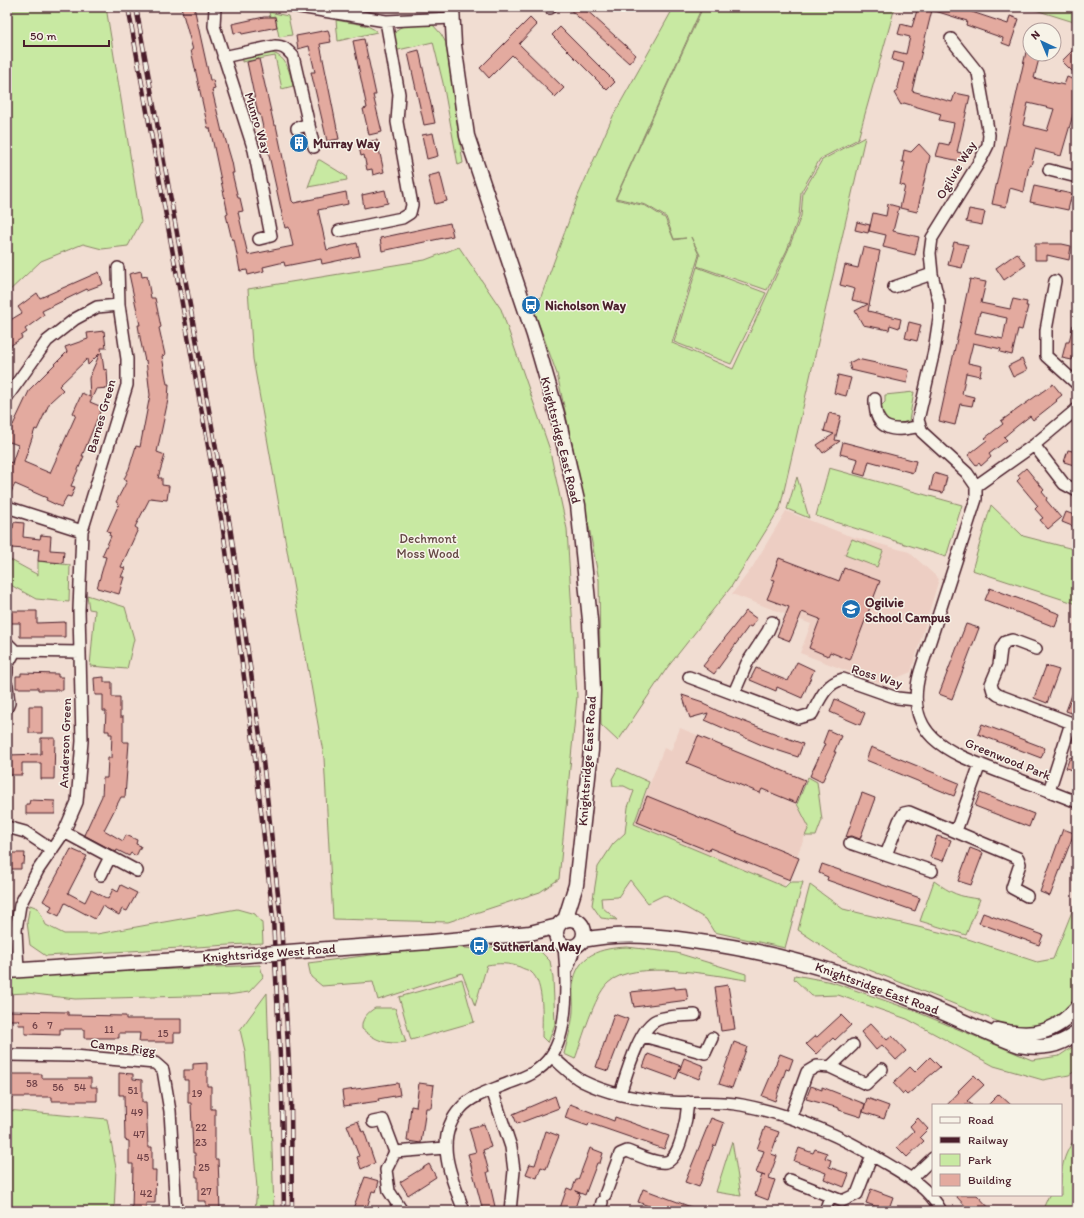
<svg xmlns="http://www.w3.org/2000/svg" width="1084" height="1218" viewBox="0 0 1084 1218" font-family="Itim,sans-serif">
<rect width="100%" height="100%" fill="#f1ddd2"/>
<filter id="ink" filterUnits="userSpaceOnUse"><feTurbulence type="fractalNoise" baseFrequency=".025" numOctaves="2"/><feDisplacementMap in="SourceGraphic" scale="8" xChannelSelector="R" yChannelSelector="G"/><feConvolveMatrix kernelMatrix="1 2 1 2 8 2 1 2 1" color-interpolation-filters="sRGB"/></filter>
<g filter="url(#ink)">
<path fill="#edcec3" d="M786 511 847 535 909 552 939 579 911 672 882 684 800 653 811 624 732 594 752 568Z
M680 728 806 779 796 804 809 827 784 886 634 824 664 748 671 751Z"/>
<path fill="#c8e9a2" stroke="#898466" d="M7 7H106L141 222 128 246 102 249 83 244 41 261 7 293Z
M674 7H702L615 199 646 206 665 218 674 240 686 238 674 239 666 217 646 205 616 198 703 7H895L858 139 820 159 801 192 799 216 787 250 767 290 697 266 700 255 691 237 699 255 672 343 733 369 788 250 801 216 803 192 822 160 865 137 780 508 731 587 667 668 618 741 601 725 599 580 582 490 557 374 535 313 578 196 613 116Z
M1026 7H1077V23Z
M269 12 288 16 292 35 279 37 275 16 270 17Z
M336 20C348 23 369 23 377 32L338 41Z
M421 24 433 25 441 34 446 43 463 163 458 165 443 83 433 42 394 51C391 27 399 25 421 24Z
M268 52C287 55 289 70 293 86L282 89 275 56 242 62V58Z
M318 160H320L346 176 347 180 308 187Z
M459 247 501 309 549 447 567 529 577 697 559 879 540 892 448 922 333 919 324 758 253 359 248 289 425 260Z
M697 267 766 293 731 364 674 342Z
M914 392 909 421C897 425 891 424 881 416V406L885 402V395Z
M829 468 962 505 946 557 816 516Z
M797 477 809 518 787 509Z
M991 505 1023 536 1077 550V604L972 570Z
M852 539 883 551 877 567 845 555Z
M7 558 38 575V561L70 565 69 602 36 599 7 583Z
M87 595 125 607 134 639 127 669 90 666 95 610 89 609Z
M618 768 649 782 634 824 785 887 790 882H803L785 948 714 932 706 919 664 895 648 903 630 880 618 897 601 898 602 907 617 920 601 918 592 905 598 867 613 844 625 833 628 807 634 791 624 786H613L612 779Z
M808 777 817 782 822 820 816 836H805L809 827 797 804Z
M934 881C951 893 959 897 980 899L966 935 920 921Z
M810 885 843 909 968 939 1037 962 1053 959 1077 899V996C1067 1010 1045 1030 1026 1028 1018 1028 1011 1026 1004 1024L842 959 798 930Z
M30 905 38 908 46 925 64 934H97L237 909 255 914 262 923 263 943 46 956 30 945 27 922Z
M507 945 535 946 550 961 553 978 555 1024 548 1043 542 1037C542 1021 545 983 531 972 529 970 523 969 520 967 508 963 499 963 487 965L475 1006 462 973 378 1000 373 982 322 986 311 977 308 963 442 946 476 949Z
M627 947 677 953 746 974V980C714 975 633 959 608 983 594 996 582 1040 575 1059L564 1054C567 1041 572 1026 573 1012 574 1003 572 994 573 985 577 954 601 948 627 947Z
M260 965 263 977 249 992 227 995 75 999 27 993 7 994V977Z
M795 975 832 982 912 1010 1032 1060 1059 1056 1077 1044V1070L1069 1075 1043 1080 994 1066 907 1019 838 995 812 996 794 979Z
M462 979 474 1022 411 1040 399 997Z
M267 993 274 1211H255L257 1188 245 1051 240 1030Z
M375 1008H395L406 1042C387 1045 376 1041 362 1029 361 1019 367 1013 375 1008Z
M7 1110 107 1119 116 1168 114 1211H7Z
M1077 1136V1194L1069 1211H1042L1049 1195H1061C1061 1170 1061 1157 1077 1136Z
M732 1141 741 1196 716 1192Z"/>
<path fill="#e3aa9f" stroke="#4a1f2b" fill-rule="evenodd" d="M181 7H194L210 80H213L215 89 212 90 222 132 223 131 232 162 234 173H232L238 198H240L243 211 238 212 248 255 293 246 289 227 285 228 260 114H258L247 62 259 59 274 125H276L292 201 294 203 346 192 348 204 318 210 327 250 357 243 360 256 322 264 321 259 285 266 284 262 263 267 264 271 248 275 247 270 240 271 234 239 232 240 226 215 228 214 210 128H208L191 50H193Z
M567 7H583L636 55 629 63Z
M918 7H957L1008 24 1010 16 1019 19 1010 46 1002 43 1003 38 966 25 967 21 932 10 912 91 952 102 955 93 970 96 957 152 962 153 960 161 936 156 940 143 949 145 954 123 939 120 941 114 904 103 901 105 894 93 897 91 904 63 892 60 894 51 906 54 910 37 898 34 901 24 912 27Z
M264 17H275L277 27 242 34 241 32 234 33 232 24Z
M530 18 537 25 519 44 564 88 555 97 512 55 489 78 480 68Z
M560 27 615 82 607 90 552 35Z
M328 30 331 42 320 44 339 139 327 141 311 72H315L309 46 298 49 296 36Z
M364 39 376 95H373L382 132 369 135 363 109 367 108 353 41Z
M1077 46V76L1062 61Z
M419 50 435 123 424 125 408 53Z
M1026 52 1030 54 1040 55 1034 78 1064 85 1067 77 1077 81V101L1061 156 1035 149 1031 166 1029 165 1024 192 1010 188 1006 207 992 204ZM1028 103 1054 109 1047 131 1023 125Z
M433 133 438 156 427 159 422 135Z
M377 140 384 172 373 175 372 169 367 170 364 155 361 156 359 147 365 145V142Z
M919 144 930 156 917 212 900 208 905 186 900 185 905 162H902L904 150 911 152Z
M440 173 447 201 435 204 428 176Z
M1034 186 1072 194 1068 210 1030 202Z
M385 190 388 203 364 208 362 195Z
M888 204 899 207 893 231 919 237 915 255 883 247 886 235 869 231 873 213 886 216Z
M969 209 985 212 982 225 966 222Z
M857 222 870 225 868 233 855 230Z
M450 223 453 236 382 251 380 238Z
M954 242 968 245 962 268 948 265Z
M1035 244H1062L1071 246 1069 260 1047 255V260H1035Z
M863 247 880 251 868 311 901 319 899 328 890 325 889 330 863 325 855 311 868 304 852 300 855 289 840 285 845 265 858 268Z
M1017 253 1026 265 1004 280 996 268Z
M141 271 142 277 147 276 151 298H155L161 327 159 328 165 355 162 356 167 384H169L168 400 157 452 165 455 158 478H162V485L169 486 167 500 150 498 135 527 138 529 121 567 125 568 121 577H124L119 594 97 588 106 557 102 556 111 536 109 535 110 532 107 531 119 504 116 502 127 481 124 479 129 469 136 446 140 447 150 395 146 360 145 361 141 343 138 325H140L129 274Z
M99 272 103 284 87 290V289L42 311 44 315 25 329 27 332 21 336 22 338 7 348V322L22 313 18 307 37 293 40 298Z
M970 279 986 282 981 303 1010 309 1013 299 1027 302 1026 306H1028L1022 330 1018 329 1012 355 1000 352 1001 349 973 343 968 363 982 366 980 376 966 373 962 394 974 397 973 402 972 406 960 404 955 425 939 421ZM980 312 1007 318 1003 339 975 333Z
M909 322 921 325 917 341 905 338Z
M1073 325 1077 326V358L1073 357 1072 360 1062 358 1066 342H1069Z
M104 331 106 348H101L104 370 107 369 108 388 96 389 90 402 102 407 82 456H84L71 486 75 487 71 497 67 496 61 507 46 500 47 498 15 484 7 500V461L12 463 18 445 7 441V438L12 425H13L30 389 67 352 65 347 88 339 87 333ZM100 353 89 378 90 397 82 393 73 413 76 415 50 473 24 462 35 429 37 430 50 402 63 390 59 386 87 359 88 365Z
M857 359 909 370 907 383 851 370 849 363Z
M1022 359 1027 370 1013 377 1008 366Z
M838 375 851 378 846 396 834 393Z
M1053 384 1062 395 1056 400 1057 401 1033 420 1030 416 1017 426 1004 437 1007 440 989 454 991 457 981 466 979 463 976 465 968 455 987 440 985 438 1003 424 1001 421Z
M829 413 841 416 835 440 840 441 823 453 817 445 834 434 824 431Z
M843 442 916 461 913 473 869 461 865 476 854 473 858 459 840 454Z
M1068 450 1077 452V466L1064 462Z
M1026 468 1044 490 1042 492 1047 498 1046 500 1061 518 1048 529 1040 520 1043 518 1035 509 1038 506 1017 481 1020 478 1018 475Z
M934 473 947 477 943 493 930 490Z
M1066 512 1077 516V528L1062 522Z
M14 522 24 523 23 537 40 539 41 535 51 536 50 550 64 551 63 563 38 561 39 550 11 548 12 540 7 539V527L13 528Z
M779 558 839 581 844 568 880 581 850 660 830 652 828 656 809 648 820 619 802 612 790 641 777 636 789 607 767 599 775 580 771 579Z
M990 588 1060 614 1055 627 985 600Z
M7 611H37V623L65 622V637H20V623H7Z
M746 611 757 619 751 627 749 626 714 674 703 666Z
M966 624 979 628 952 699 939 694Z
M797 662 814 670 802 698 777 687 776 691 750 680 756 668 788 681Z
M1046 666 1059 670 1047 703 1034 698Z
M21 673 58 674V677H63V690H38V688H16V676H21Z
M104 677V682H112V697H120V717H123V742H129L125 797H121L104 830 123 841 126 835 137 840 136 844 141 846 136 856 131 853 129 856 117 850 116 852 84 835 102 796 103 778H107L108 758H111L112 734H109V731H105L106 711H103V695H95L94 678Z
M1076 684H1077V715L1066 711Z
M682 695 703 702V704L727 715 803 744 798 757 764 746 705 720 708 713 690 718Z
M835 699 865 713 860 725 830 712Z
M29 706H42V733H29Z
M982 724 1045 748 1041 758 978 734Z
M828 730 841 736 834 752H836L822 782 810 776 825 744 823 743Z
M698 736 805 780 796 803 762 789 760 793 687 763Z
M41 738H55L54 779H41V763H22V775H9L8 755 41 754Z
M871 747 959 783 954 796 866 760Z
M1070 757 1077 760V772L1066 768Z
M862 793 875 798 860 839 852 836 846 837Z
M980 793 1034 814 1029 827 975 806Z
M647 796 799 858 790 880 710 848 709 851 637 822Z
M30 800 55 801V814H26V804H29Z
M1063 829 1074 833 1050 896 1040 892Z
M937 836 951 840 943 861 930 857Z
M970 848 983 853 971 885 958 881Z
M71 849 87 856 68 893 85 902 91 890 108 899 113 889 118 892 121 885 137 893 127 911 122 909 119 915 102 906 95 919 65 903 59 916 49 911 52 906 43 901Z
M7 853H25L24 864H21V869H7Z
M822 864 920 898 915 911 827 880 828 877 819 873Z
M983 913 1043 935 1039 945 979 923Z
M728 985 735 1029 721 1031 715 987Z
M675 987V989L686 988 688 1000 634 1007 631 992Z
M7 1011 68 1012V1015L126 1016V1019H181V1033H174V1042H139L140 1033H119V1038H84V1029H60V1035L25 1034V1025H18L19 1020H7Z
M614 1014 628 1019 608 1071 596 1067Z
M841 1015 851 1025 835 1040 833 1038 816 1054 806 1044 815 1036 817 1037Z
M871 1023 887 1040 892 1036 906 1051 896 1060 882 1045 876 1050 861 1032Z
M734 1042 747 1047 732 1088 719 1084Z
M648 1054 681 1066 676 1079 643 1067Z
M780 1054 793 1059 789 1070 786 1069 775 1101 762 1096Z
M930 1057 940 1067 907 1095 904 1092 903 1094 893 1083 910 1067 915 1072Z
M684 1058 704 1066 699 1079 679 1071Z
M207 1063V1086H211V1109H215V1159H218L220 1211H206V1201H198V1177H196L195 1153H193L191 1103H188V1080H184V1070H193V1064Z
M119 1073 133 1074V1079L142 1080V1102H146L148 1147H152V1170H156L155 1203H146V1209H143V1211H132L133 1164H129V1141L125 1140 124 1095H119Z
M10 1074H42V1078H91V1087H97V1101H52V1097H7V1084H10Z
M974 1075 984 1085 967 1101 972 1105H947L959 1092 958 1091Z
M398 1083 400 1095 378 1099 379 1101 344 1106 342 1091Z
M419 1083 434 1085 431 1108H426L421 1143 407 1141 411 1106 416 1107Z
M811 1086 822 1090V1087L865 1104 861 1117 839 1110V1108L806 1099Z
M999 1094 1011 1105H988Z
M555 1096 559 1108 517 1124 513 1114Z
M867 1098 889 1106 884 1119 863 1112Z
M570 1104 614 1121 615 1117 669 1136 664 1149 589 1123 588 1126 565 1118Z
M711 1118 724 1123 716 1146 714 1145 699 1187 685 1182Z
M918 1118 928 1129 920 1137 924 1141 907 1157 897 1147 914 1131 910 1126Z
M358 1121 362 1132 364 1131 375 1163 361 1169 357 1157 359 1156 347 1125Z
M484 1124 491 1147 483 1150 489 1172H487L496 1211H483L468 1154 476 1152 469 1128Z
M765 1127 779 1132 771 1154 777 1156 769 1178 775 1180 768 1200 755 1195 762 1175 765 1176 756 1173 764 1151 757 1149Z
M546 1131 559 1136 546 1169 541 1167 537 1178 526 1174 530 1164 535 1165Z
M590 1148 603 1153 600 1163H597L585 1195 575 1191 580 1193 574 1211H559L567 1188 572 1190 576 1180H578Z
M799 1148 813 1153 815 1149 827 1153 825 1158 831 1160 829 1167 849 1174 844 1187 824 1179 826 1173 794 1161Z
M429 1164 436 1177 408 1195 400 1182Z
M365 1177 379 1181 376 1192 372 1191 366 1211H352Z
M643 1189 699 1210 698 1211H662L638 1202Z
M871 1189 893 1197 888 1211 866 1203Z
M955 1195H977L992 1211H970Z"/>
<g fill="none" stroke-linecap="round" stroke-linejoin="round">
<g stroke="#4a1f2b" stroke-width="14">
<path id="minor" d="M215 7 214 26 254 150 271 236 259 239
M299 7 386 21 452 18
M549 7 550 8
M951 39 978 73 989 135 988 145 981 159 932 238 930 253 932 274 939 302V318L934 351 918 420 922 432 967 473 976 486V499L920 672C902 737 950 753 1000 772 1026 782 1051 792 1077 802
M223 57 275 46C284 46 287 50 293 56L314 147
M297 128 309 124
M1049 170 1077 177
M339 231 402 218 410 213 412 205 397 122 399 94 386 21
M1055 281 1046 330V356L1077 384
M894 287 932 274
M7 397 47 341 75 319 97 307 119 305
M875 399C874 431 894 433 920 426
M1034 445 1064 484 1077 491
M976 486 1034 445 1077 409
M7 507 82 531
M7 643 15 651 80 652
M1036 649 1012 640 1005 642 1001 649 999 665 991 684 993 691 998 695 1077 725
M7 673V666L15 651
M689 677 798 718 812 714C820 699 825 684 843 679L897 698 916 700
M7 686 9 703 7 708
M734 693 747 663 768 631 772 622
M1049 791 1071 723
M7 827 25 832 52 850
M956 831 980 764
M64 832 137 871
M850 843 932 871
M886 855 899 821 904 813 909 812 1018 858 1020 864 1012 888 1027 896
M101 875 110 857
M568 967 575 947
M18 970 16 930 20 905 38 870 64 832 77 802 82 741 79 610 82 531 127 385V359L119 305 118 268
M643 1036 705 1053 712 1038
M7 1055 74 1056 155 1063 163 1070 170 1111 176 1211
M551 1056C561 1064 571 1075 582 1081 608 1094 641 1100 670 1102 694 1104 718 1100 742 1105 793 1115 838 1134 882 1161 904 1174 929 1187 941 1211
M830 1067 866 1084 882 1069
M492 1090 511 1147 514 1171 510 1211
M620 1094C626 1076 639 1027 657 1020 668 1015 684 1016 695 1015
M791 1116 807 1072 817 1066 830 1067 853 1045
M373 1122 383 1120 395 1152 386 1170 389 1191 402 1211
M395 1152 445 1148
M912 1178 933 1158
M790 1180 842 1201 857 1194 872 1155
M605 1195 620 1154 627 1151C638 1155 655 1164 666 1162 681 1159 687 1115 688 1102
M464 1211C452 1178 432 1139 461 1108 472 1095 493 1090 509 1083 526 1077 541 1071 551 1056 569 1031 567 976 564 946
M600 1211 602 1202
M825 1211 830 1197"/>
</g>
<g stroke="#4a1f2b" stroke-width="17">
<path id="tertiary" d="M452 7 454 45 467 136 534 335 557 414 578 505 590 620 593 691 591 750 576 885 565 920
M556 933a14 14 0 1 1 28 0a14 14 0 1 1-28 0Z
M583 940C623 932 661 936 700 942 775 952 846 973 916 1001 951 1015 984 1032 1019 1045 1043 1049 1057 1047 1077 1033
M314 950 430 942 530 933 558 926
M7 971 210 958
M998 1030C1031 1038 1054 1034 1077 1008"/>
</g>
<use href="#minor" stroke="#f7f3e8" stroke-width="11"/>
<use href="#tertiary" stroke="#f7f3e8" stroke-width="14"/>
<g stroke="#4a1f2b" stroke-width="4.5">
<path id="rail" d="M128 7 222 523 253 740 273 918 282 1097 284 1211
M136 7 230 526 261 743 281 921 291 1100 292 1211"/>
</g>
<use href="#rail" stroke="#f7f3e8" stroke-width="3" stroke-dasharray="9" stroke-linecap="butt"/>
<g stroke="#4a1f2b" stroke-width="17" stroke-linecap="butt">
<path id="tertiary-bridge" d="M210 958 314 950"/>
</g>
<use href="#tertiary-bridge" stroke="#f7f3e8" stroke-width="14"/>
</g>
</g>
<defs>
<g id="building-disc" transform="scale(1)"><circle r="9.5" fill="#1f6fb2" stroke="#f7f3e8"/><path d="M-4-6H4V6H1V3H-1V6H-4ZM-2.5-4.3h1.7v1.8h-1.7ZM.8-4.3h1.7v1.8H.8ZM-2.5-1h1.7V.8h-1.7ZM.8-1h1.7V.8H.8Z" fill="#fff"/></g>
<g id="bus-disc" transform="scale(1)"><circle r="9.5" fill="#1f6fb2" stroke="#f7f3e8"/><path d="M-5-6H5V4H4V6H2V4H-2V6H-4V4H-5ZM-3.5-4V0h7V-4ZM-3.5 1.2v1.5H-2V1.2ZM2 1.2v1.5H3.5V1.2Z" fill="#fff"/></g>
<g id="school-disc" transform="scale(1)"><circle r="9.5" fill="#1f6fb2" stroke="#f7f3e8"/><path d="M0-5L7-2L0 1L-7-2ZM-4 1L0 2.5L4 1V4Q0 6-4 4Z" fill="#fff"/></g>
</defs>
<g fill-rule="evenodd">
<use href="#building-disc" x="299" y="143"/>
<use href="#bus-disc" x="531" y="305"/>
<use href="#school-disc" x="851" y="609"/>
<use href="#bus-disc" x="479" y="946"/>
</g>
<g text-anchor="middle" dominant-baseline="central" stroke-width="3" stroke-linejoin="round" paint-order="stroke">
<g font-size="11" fill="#704248">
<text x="35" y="1025">6</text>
<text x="50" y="1025">7</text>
<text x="109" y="1029">11</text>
<text x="163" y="1033">15</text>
<text x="32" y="1083">58</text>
<text x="58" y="1087">56</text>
<text x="80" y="1087">54</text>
<text x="133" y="1090">51</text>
<text x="197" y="1093">19</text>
<text x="137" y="1112">49</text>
<text x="201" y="1127">22</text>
<text x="139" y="1134">47</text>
<text x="201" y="1142">23</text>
<text x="143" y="1157">45</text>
<text x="204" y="1167">25</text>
<text x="206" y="1191">27</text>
<text x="146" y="1193">42</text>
</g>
<g font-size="13" fill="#4a1f2b" stroke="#f7f3e8">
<text transform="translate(258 123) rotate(73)">Munro Way</text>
<text transform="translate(956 170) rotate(-59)">Ogilvie Way</text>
<text transform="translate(101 416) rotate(-74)">Barnes Green</text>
<text transform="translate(561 440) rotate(76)">Knightsridge East Road</text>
<text transform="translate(877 676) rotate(17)">Ross Way</text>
<text transform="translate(65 743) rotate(-88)">Anderson Green</text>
<text transform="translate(1008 759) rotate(22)">Greenwood Park</text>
<text transform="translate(587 761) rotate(-86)">Knightsridge East Road</text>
<text transform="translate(269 953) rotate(-4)">Knightsridge West Road</text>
<text transform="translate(877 988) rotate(20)">Knightsridge East Road</text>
<text transform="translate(123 1047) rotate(7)">Camps Rigg</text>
</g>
<g font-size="13" font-weight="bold" fill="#4a1f2b" stroke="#f7f3e8" text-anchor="start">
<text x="313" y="143">Murray Way</text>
<text x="545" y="305">Nicholson Way</text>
<text x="865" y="602">Ogilvie<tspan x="865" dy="15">School Campus</tspan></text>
<text x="493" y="946">Sutherland Way</text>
</g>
<g font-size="13" fill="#634743" stroke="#f7f3e8">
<text x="428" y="538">Dechmont<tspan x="428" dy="15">Moss Wood</tspan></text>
</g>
</g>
<rect width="1084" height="1218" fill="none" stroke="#f7f3e8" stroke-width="24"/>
<rect x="12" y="12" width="1060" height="1194" fill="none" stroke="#4a1f2b" stroke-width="1.5" filter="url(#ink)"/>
<rect x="932" y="1104" width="130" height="92" fill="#f7f3e8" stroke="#b29e9c"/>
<rect x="940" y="1117" width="20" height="6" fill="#f7f3e8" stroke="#b29e9c"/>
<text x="968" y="1124" font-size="12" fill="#4a1f2b">Road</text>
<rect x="940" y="1137" width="20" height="6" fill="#4a1f2b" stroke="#b29e9c"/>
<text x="968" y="1144" font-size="12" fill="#4a1f2b">Railway</text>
<rect x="940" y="1154" width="20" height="12" fill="#c8e9a2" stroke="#b29e9c"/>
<text x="968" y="1164" font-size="12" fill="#4a1f2b">Park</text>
<rect x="940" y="1174" width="20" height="12" fill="#e3aa9f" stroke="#b29e9c"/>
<text x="968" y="1184" font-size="12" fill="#4a1f2b">Building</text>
<g transform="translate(1042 42) rotate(316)"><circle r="19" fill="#f7f3e8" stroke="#b29e9c"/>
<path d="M0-3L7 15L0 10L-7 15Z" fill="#1f6fb2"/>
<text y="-6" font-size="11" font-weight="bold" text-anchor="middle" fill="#4a1f2b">N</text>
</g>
<path d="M24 40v6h85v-6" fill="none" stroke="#4a1f2b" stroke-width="2"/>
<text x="30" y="40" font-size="12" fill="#4a1f2b" stroke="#f7f3e8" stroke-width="3" paint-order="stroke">50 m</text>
</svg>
